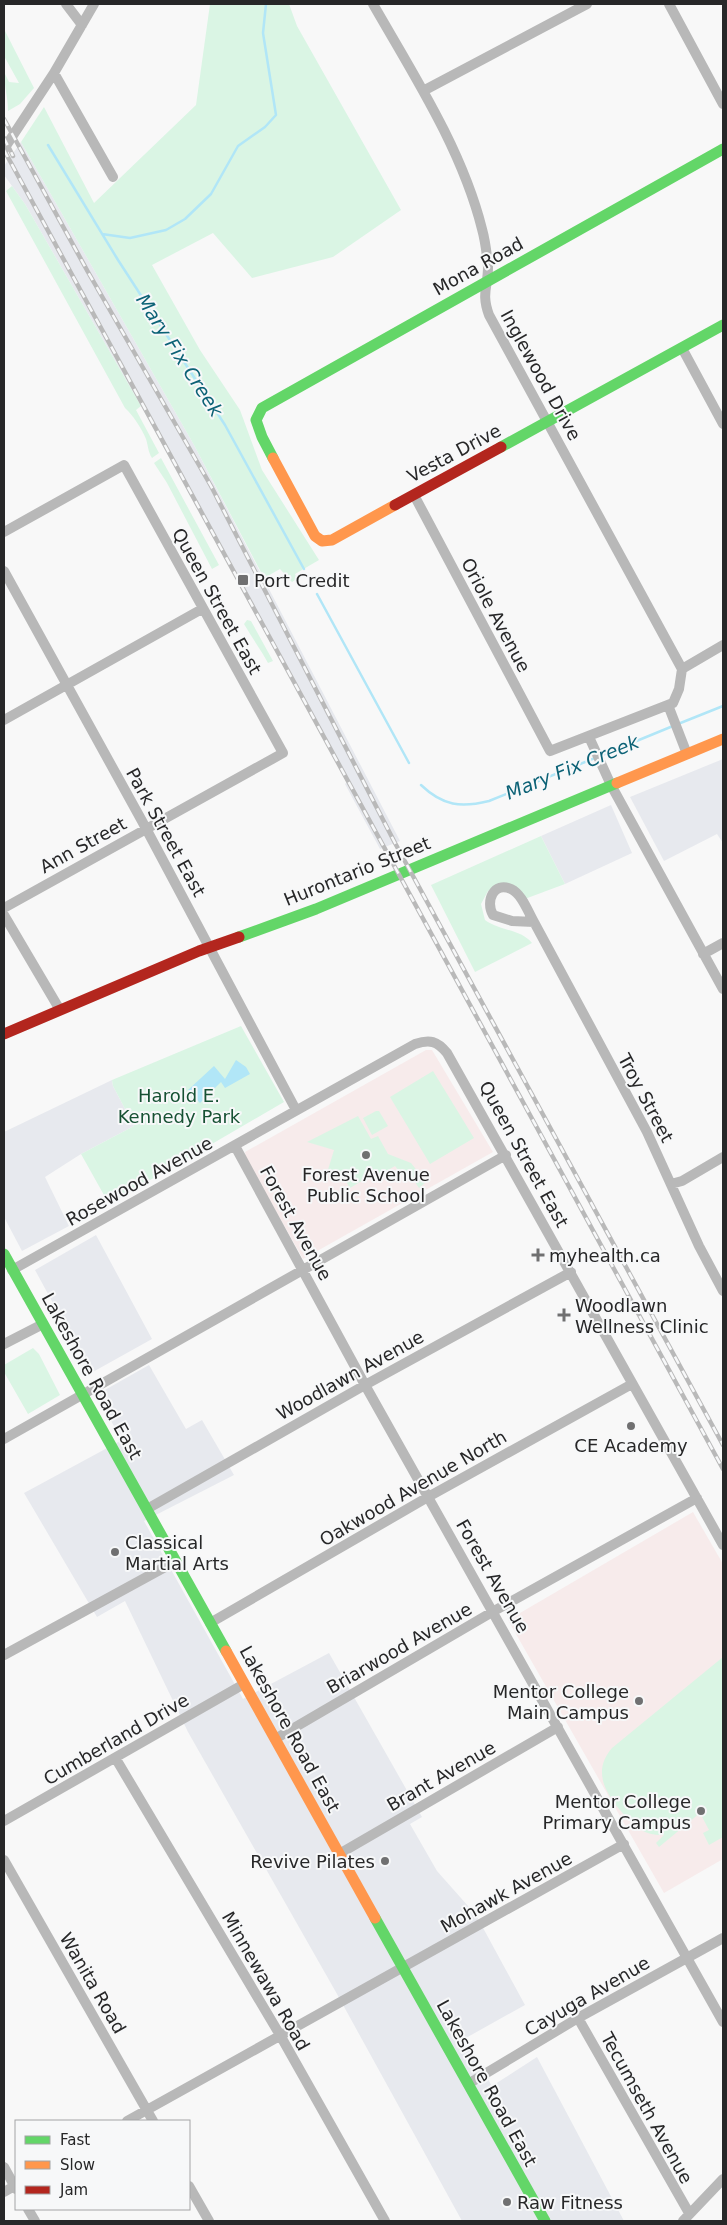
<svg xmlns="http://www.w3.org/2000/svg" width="727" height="2225" viewBox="0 0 727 2225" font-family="'DejaVu Sans',sans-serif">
<rect width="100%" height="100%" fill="#f8f8f8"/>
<path fill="#e7e9ee" d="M21 142 194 445 400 841 380 849 345 784 347 782 141 406 25 204 4 175V166Z
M723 759V843L717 834 664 861 630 797Z
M611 805 632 853 565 884 541 836Z
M112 1080 113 1086 134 1126 81 1154 45 1177 69 1226 22 1251 4 1217V1132Z
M96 1235 152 1339 91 1373 35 1270Z
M149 1365 186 1429 202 1420 234 1475 144 1521 243 1699 329 1653 422 1817 410 1824 437 1871 476 1915 525 2005 464 2039 492 2086 537 2057 624 2221H462L337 1994 188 1732 125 1601 97 1617 24 1493 122 1440 96 1395Z"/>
<path fill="#f7ebeb" d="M426 1050H432L493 1152 303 1259 246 1158 245 1152Z
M693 1512 723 1564V1859L664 1893 508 1620Z"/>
<path fill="#daf5e4" d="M210 4H289L297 26 401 210 333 257 252 278 213 233 152 265 200 350 240 410 262 470 319 560 295 574 297 579 292 582 280 569 264 578 194 445 21 142 44 107 94 203 196 105Z
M4 29 34 88 20 104 8 111C8 97 4 86 4 72L9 82 19 83 4 56Z
M12 186 25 204 141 406 136 410 159 453 152 458C148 452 148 445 146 439 142 429 133 415 125 408L6 191Z
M161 458 219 565 212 569 167 483 154 463Z
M247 620 251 621 273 661 268 663C261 650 252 638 244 624Z
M541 836 565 884 522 900 503 885 488 891 481 904 485 920C500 931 521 929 532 943L475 972 431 885Z
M241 1026 284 1102 109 1204 81 1154 134 1126 113 1086 112 1080Z
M433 1071 474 1138 430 1164 390 1097Z
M376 1111H379L388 1126 372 1135 363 1118Z
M358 1116 371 1139 378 1136 388 1154 411 1163 426 1182 419 1188 409 1173 403 1176 395 1166 378 1176 375 1173 350 1188 344 1178 327 1173 334 1150 307 1142Z
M33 1348 39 1354 60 1395 28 1414 4 1372V1365Z
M723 1657V1837L709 1845 703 1833 709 1830 700 1813 659 1847 656 1843 664 1835C643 1836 633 1825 620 1810 604 1791 593 1770 612 1748Z"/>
<path fill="#b1e6f7" d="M236 1060 246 1067 250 1074 225 1088 221 1082 200 1103 188 1090 214 1066 225 1079Z"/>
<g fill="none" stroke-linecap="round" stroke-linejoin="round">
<path stroke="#b1e6f7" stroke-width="2.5" d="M48 145 118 260 225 425 304 569
M102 234 130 238 166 230 185 219 211 194 238 146 265 127 276 115 263 33 266 4
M317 594 409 763
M678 724 723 706
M600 756 673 726
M421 785C443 806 461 808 489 801L595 758"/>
<path stroke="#b8b8b8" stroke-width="10" d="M66 4 82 25
M373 4C413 74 462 149 482 229 485 240 487 255 488 267 488 287 481 293 489 315L682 669
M669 4 723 104
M54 73 113 177
M423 91 587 4
M4 149 54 73 94 4
M682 348 723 424
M414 495 550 751 673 703 679 689 682 669 723 645
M4 532 124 465 283 753 4 908
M4 571 142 821 296 1110
M668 705 687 754
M4 720 202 609
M589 737 611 785 723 989
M4 915 60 1010
M534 922 512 921 493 915C485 901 494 881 511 889 522 894 528 912 534 922L647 1132 699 1246 723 1291
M703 954 723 943
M235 1146 365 1385 723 2022
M671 1184 682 1181 723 1157
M12 1270 415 1044C430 1039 437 1041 447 1053L723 1545
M4 1344 43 1324
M4 1439 506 1155
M147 1509 365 1385 571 1272
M210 1623 428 1497 632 1384
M4 1655 176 1561
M275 1739 494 1611 697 1498
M116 1759 280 2035 385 2221
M4 1821 244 1684
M339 1854 558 1727
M4 1860 153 2121
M578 2018 689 2213
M468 2084 578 2018 723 1938
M127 2121 624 1844
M4 2167 16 2189
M189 2186 209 2221
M4 2192 16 2185
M28 2209 35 2221
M683 2221 723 2179"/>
<path stroke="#63d668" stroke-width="11" d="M501 447 723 325
M273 458 262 437 256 420 262 408 723 149
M239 937 316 909 617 783
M4 1254 226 1651
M375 1918 545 2221"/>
<path stroke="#ff974d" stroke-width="11" d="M273 458 315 536 322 541 332 540 395 505
M617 783 723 739
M226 1651 375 1918"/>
<path stroke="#b3261e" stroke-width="11" d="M395 505 501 447
M4 1034 199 951 239 937"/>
<g stroke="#b9b9b9" stroke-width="4.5">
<path id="rail" d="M4 119 88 272 211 486 395 843 723 1445
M4 138 13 156
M4 150 723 1469"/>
</g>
<use href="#rail" stroke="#f7f8f9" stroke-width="2.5" stroke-dasharray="8" stroke-linecap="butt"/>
</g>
<g fill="#707071" stroke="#f7f8f9" stroke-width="2">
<rect x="237" y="574" width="12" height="12" rx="2.5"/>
<circle cx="366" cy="1155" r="5"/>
<path d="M535.5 1247.5h5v5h5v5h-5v5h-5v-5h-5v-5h5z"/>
<path d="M561.5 1307.5h5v5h5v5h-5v5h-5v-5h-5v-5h5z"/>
<circle cx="631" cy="1426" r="5"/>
<circle cx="115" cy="1552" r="5"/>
<circle cx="639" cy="1701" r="5"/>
<circle cx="701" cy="1811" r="5"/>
<circle cx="385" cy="1861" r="5"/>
<circle cx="507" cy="2202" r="5"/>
</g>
<g text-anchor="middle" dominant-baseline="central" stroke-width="4" stroke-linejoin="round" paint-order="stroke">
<g font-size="18" fill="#272728" stroke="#f7f8f9">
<text transform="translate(478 266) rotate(-29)">Mona Road</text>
<text transform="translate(541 375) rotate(61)">Inglewood Drive</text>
<text transform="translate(454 453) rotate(-28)">Vesta Drive</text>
<text transform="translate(217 601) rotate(61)">Queen Street East</text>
<text transform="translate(496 615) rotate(62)">Oriole Avenue</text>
<text transform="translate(166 832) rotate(61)">Park Street East</text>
<text transform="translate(83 845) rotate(-29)">Ann Street</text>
<text transform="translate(357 871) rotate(-22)">Hurontario Street</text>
<text transform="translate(646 1098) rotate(62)">Troy Street</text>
<text transform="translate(524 1154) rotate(61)">Queen Street East</text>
<text transform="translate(139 1181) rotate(-29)">Rosewood Avenue</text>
<text transform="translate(296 1223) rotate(61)">Forest Avenue</text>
<text transform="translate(350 1375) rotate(-29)">Woodlawn Avenue</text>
<text transform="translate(92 1376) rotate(61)">Lakeshore Road East</text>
<text transform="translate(413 1488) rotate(-30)">Oakwood Avenue North</text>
<text transform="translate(493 1576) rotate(60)">Forest Avenue</text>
<text transform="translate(399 1648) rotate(-30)">Briarwood Avenue</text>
<text transform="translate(290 1729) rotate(61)">Lakeshore Road East</text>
<text transform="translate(116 1739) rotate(-30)">Cumberland Drive</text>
<text transform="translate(441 1776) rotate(-30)">Brant Avenue</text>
<text transform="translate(506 1892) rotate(-29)">Mohawk Avenue</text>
<text transform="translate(266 1981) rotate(60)">Minnewawa Road</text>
<text transform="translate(93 1983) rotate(60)">Wanita Road</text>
<text transform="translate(587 1996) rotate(-30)">Cayuga Avenue</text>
<text transform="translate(487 2083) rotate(61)">Lakeshore Road East</text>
<text transform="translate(647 2108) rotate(61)">Tecumseth Avenue</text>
</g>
<g font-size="18" fill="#272728" stroke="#f7f8f9" text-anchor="start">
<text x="254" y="580">Port Credit</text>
<text x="366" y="1174" text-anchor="middle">Forest Avenue<tspan x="366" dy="21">Public School</tspan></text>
<text x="549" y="1255">myhealth.ca</text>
<text x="575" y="1305">Woodlawn<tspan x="575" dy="21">Wellness Clinic</tspan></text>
<text x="631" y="1445" text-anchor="middle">CE Academy</text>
<text x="125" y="1542">Classical<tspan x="125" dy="21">Martial Arts</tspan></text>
<text x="629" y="1691" text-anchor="end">Mentor College<tspan x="629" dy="21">Main Campus</tspan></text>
<text x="691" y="1801" text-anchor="end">Mentor College<tspan x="691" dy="21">Primary Campus</tspan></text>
<text x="375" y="1861" text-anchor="end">Revive Pilates</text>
<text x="517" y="2202">Raw Fitness</text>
</g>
<g font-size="18" fill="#165133" stroke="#f7f8f9">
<text x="179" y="1095">Harold E.<tspan x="179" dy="21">Kennedy Park</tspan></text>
</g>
<g font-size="19" font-style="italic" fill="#0c6276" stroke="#f7f8f9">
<text transform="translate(180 355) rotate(57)">Mary Fix Creek</text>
<text transform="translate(572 767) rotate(-22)">Mary Fix Creek</text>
</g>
</g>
<rect width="727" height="2225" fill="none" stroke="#272728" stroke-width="10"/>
<rect x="15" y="2120" width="175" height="90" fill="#f7f8f9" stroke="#a4a4a5"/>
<rect x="25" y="2136" width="25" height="8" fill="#63d668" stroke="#a4a4a5"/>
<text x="60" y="2145" font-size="15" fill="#272728">Fast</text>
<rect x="25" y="2161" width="25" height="8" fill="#ff974d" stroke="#a4a4a5"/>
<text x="60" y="2170" font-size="15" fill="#272728">Slow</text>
<rect x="25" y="2186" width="25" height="8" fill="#b3261e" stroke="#a4a4a5"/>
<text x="60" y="2195" font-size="15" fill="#272728">Jam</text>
</svg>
